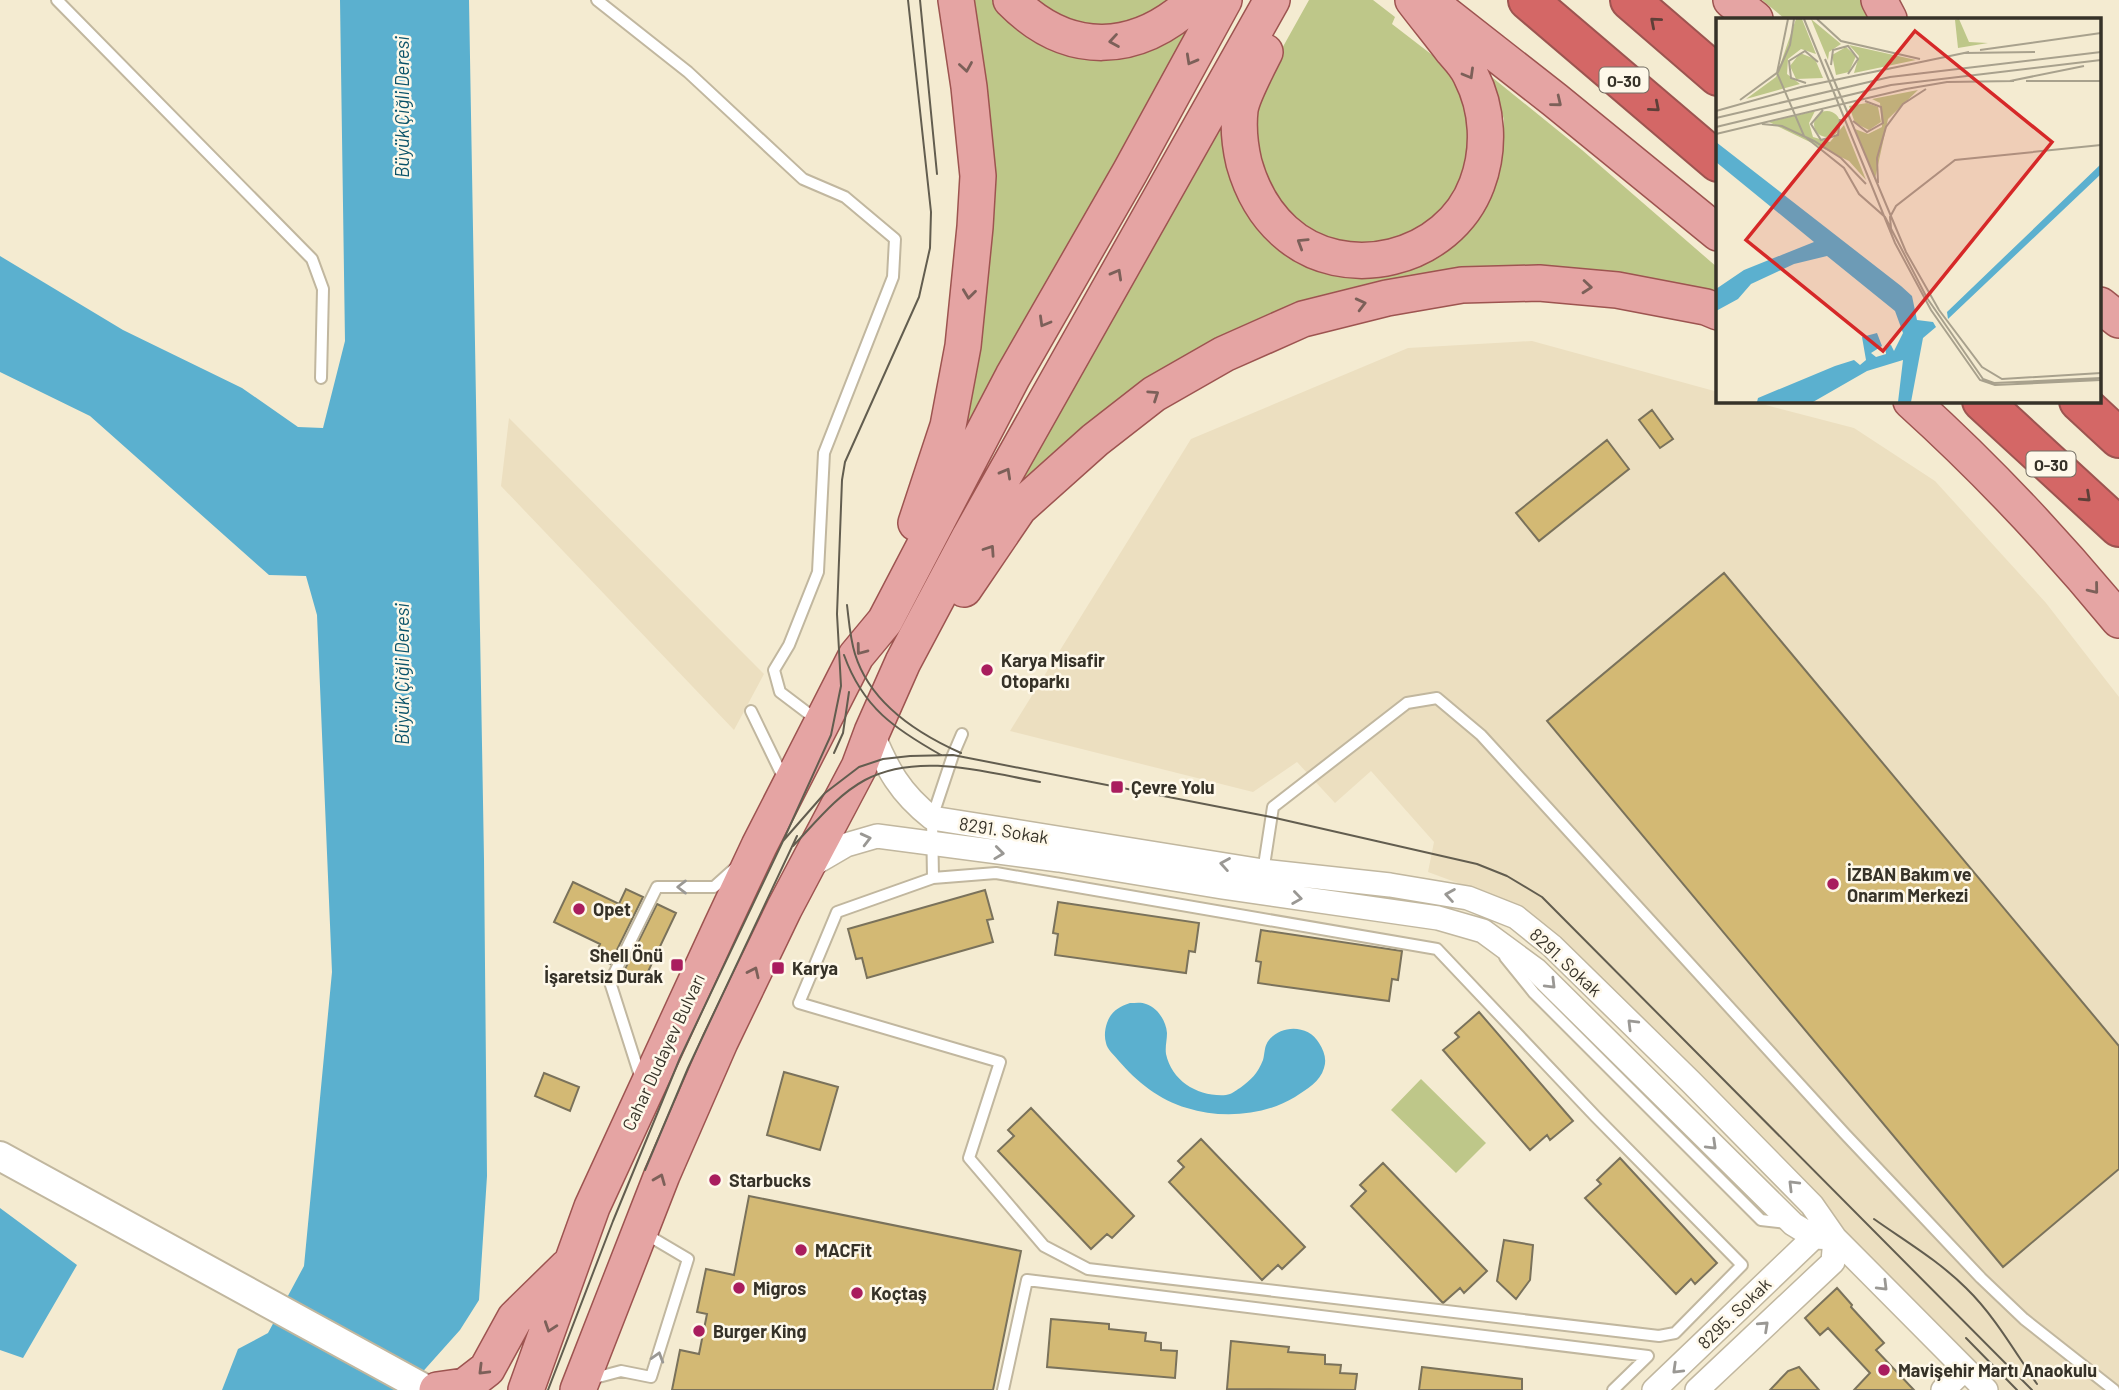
<svg xmlns="http://www.w3.org/2000/svg" width="2119" height="1390" viewBox="0 0 2119 1390" font-family="Barlow,sans-serif">
<rect width="100%" height="100%" fill="#f4ebd1"/>
<path fill="#ecdfc0" d="M1532 341 1718 392V401H1750L1854 428 1935 481 2046 603 2119 697V1390H1983L1833 1221 1520 906 1428 872 1434 842 1371 771 1335 803 1297 762 1253 792 1010 731 1191 439 1408 348Z
M509 418 764 674 734 730 501 486Z"/>
<path fill="#bec789" d="M971 0H995L1155 46 1187 30 964 436 992 239 991 158Z
M1032 0H1180L1138 23 1093 29 1056 18Z
M1309 0H1373L1395 17 1392 24 1440 61 1459 84 1472 126 1465 182 1421 232 1374 246 1326 239 1301 225 1266 189 1252 138 1261 86Z
M1762 0H1867L1876 19H1785Z
M1488 74 1582 150 1718 268V295L1352 290 1014 493 1189 184 1225 116 1243 202 1391 271 1503 145 1504 119Z
M1421 1079 1486 1143 1456 1173 1391 1110Z"/>
<path fill="#5bb0cf" d="M340 0H469L484 859 487 1176 479 1300 460 1330 418 1377 411 1390H222L238 1349 268 1333 304 1266 332 972 317 615 306 576 269 575 90 416 0 372V256L123 330 242 388 298 427 323 428 345 341Z
M1130 1003C1135 1003 1142 1002 1146 1004 1158 1008 1166 1021 1167 1033 1167 1040 1165 1047 1166 1054 1172 1082 1199 1097 1226 1095 1232 1094 1235 1091 1240 1088 1251 1080 1258 1073 1263 1060 1265 1053 1264 1046 1269 1040 1282 1024 1309 1025 1319 1043 1324 1051 1327 1059 1324 1068 1320 1082 1307 1089 1295 1097 1264 1116 1221 1119 1187 1108 1159 1100 1137 1082 1118 1060 1114 1055 1107 1049 1106 1043 1104 1036 1105 1029 1107 1023 1111 1011 1119 1007 1130 1003Z
M0 1208 77 1265 23 1358 0 1350Z"/>
<path fill="#d3b974" stroke="#7a725b" stroke-width="2" d="M1652 410 1673 439 1660 448 1639 420Z
M1607 440 1629 469 1539 541 1516 513Z
M1724 573 2119 1046V1169L2003 1267 1547 721Z
M573 882 619 904 626 889 643 897 610 964 594 957 600 944 554 922Z
M985 890 993 919 987 920 993 942 867 978 862 958 856 959 848 929Z
M1058 902 1199 923 1195 952 1189 951 1186 973 1055 955 1058 934 1053 933Z
M657 904 676 913 644 980 624 971Z
M1261 930 1402 951 1398 980 1392 979 1389 1001 1258 983 1261 962 1256 961Z
M1479 1012 1573 1121 1550 1140 1547 1135 1530 1150 1443 1050 1459 1037 1455 1033Z
M784 1072 838 1087 820 1150 767 1135Z
M544 1073 579 1087 570 1111 535 1096Z
M1031 1108 1134 1216 1112 1238 1107 1234 1091 1249 998 1151 1014 1136 1008 1130Z
M1201 1139 1305 1247 1282 1269 1278 1265 1262 1280 1169 1182 1184 1167 1178 1161Z
M1620 1158 1717 1263 1695 1284 1691 1279 1676 1294 1585 1198 1601 1184 1597 1180Z
M1383 1163 1487 1271 1464 1293 1460 1288 1443 1303 1351 1206 1366 1191 1360 1185Z
M749 1196 1021 1251 993 1390H672L680 1350 699 1354 707 1314 697 1312 706 1269 734 1275Z
M1504 1240 1533 1245 1530 1280 1516 1299 1497 1281Z
M1837 1288 1852 1305 1851 1307 1884 1343 1876 1350 1914 1390H1854L1870 1373 1828 1328 1820 1335 1805 1318Z
M1051 1319 1109 1324V1329L1146 1333 1145 1341 1161 1343V1350L1177 1351 1175 1378 1047 1367Z
M1231 1341 1289 1347 1288 1352 1325 1355V1364L1341 1365 1340 1373 1357 1374 1355 1390 1227 1389Z
M1422 1367 1522 1379V1390H1419Z
M1799 1367 1819 1390H1770L1788 1371Z"/>
<g fill="none" stroke-linecap="round" stroke-linejoin="round">
<g stroke="#c1b79f" stroke-width="14">
<path id="service" d="M57 0 312 259 323 289 321 378
M597 0 688 72 803 179 845 197 895 239 893 277 824 453 818 572 789 645 774 670 780 692 817 720
M751 711 785 781
M1263 872 1273 807 1407 703 1437 698 1481 735 1845 1134 1981 1278 2024 1319 2114 1390
M933 878 996 873 1437 949 1596 1117 1742 1265 1675 1333 1659 1336 1088 1269 1044 1246 969 1158 1000 1062 799 1003 837 912 933 878 932 818 953 755 962 734
M1505 957 1534 993 1761 1220 1787 1223
M641 1079 610 982 657 887H714L734 869
M591 1379 621 1371 651 1377 688 1259 644 1233
M1003 1390 1027 1280 1648 1356 1613 1390"/>
</g>
<g stroke="#c1b79f" stroke-width="26">
<path id="minor" d="M872 732C887 769 900 793 932 818L1263 871 1390 885 1468 898 1516 917 1552 946 1690 1081 1812 1205 1835 1238 1986 1390
M810 866 846 845 877 836 1059 860 1222 887 1438 918 1483 931 1536 970 1793 1224 1814 1237 1835 1238
M1654 1390 1814 1237
M1697 1390 1833 1262 1835 1238
M1943 1390 1965 1369"/>
</g>
<g stroke="#c1b79f" stroke-width="32">
<path id="tertiary" d="M0 1156 427 1390"/>
</g>
<g stroke="#9d5450" stroke-width="38">
<path id="primary" d="M1011 0C1068 58 1137 55 1195 0
M1731 0 1755 19
M1879 0 1889 19
M1435 6 1555 100 1718 233
M1265 52C1258 66 1242 96 1240 110 1238 128 1240 146 1244 163 1251 188 1264 213 1284 231 1344 286 1449 260 1477 184 1490 149 1488 109 1471 76 1467 66 1459 58 1452 50 1439 33 1426 17 1413 0
M2100 305 2119 320
M1911 401C1985 468 2055 542 2119 620
M916 523 948 426 963 346 975 227 978 176 969 87 956 0
M964 589 1019 508 1095 440 1154 394 1224 354 1303 319 1387 298 1462 285 1539 283 1617 290 1706 307 1718 312
M437 1390 465 1386 487 1369 515 1318 567 1267
M526 1390 592 1207 721 927 759 846 856 656 885 621 1013 376 1130 172 1224 0
M578 1390 662 1175 720 1042 784 909 859 767 872 732 903 662 970 536 1272 0"/>
</g>
<g stroke="#9d5450" stroke-width="42">
<path id="motorway" d="M1528 0 1718 162
M1630 0 1718 76
M1982 401 2119 527
M2079 401 2119 438"/>
</g>
<use href="#service" stroke="#fff" stroke-width="10"/>
<use href="#minor" stroke="#fff" stroke-width="23"/>
<use href="#tertiary" stroke="#fff" stroke-width="28"/>
<use href="#primary" stroke="#e5a4a3" stroke-width="35"/>
<use href="#motorway" stroke="#d46766" stroke-width="38"/>
<path stroke="#625d4f" stroke-width="2" d="M920 0 937 174
M847 605C849 621 850 638 855 654 870 703 916 733 961 753
M844 655C863 708 895 729 941 755
M834 753 843 733 849 692
M783 841 825 793 859 767 883 759 910 756 953 755 1271 817 1477 864 1507 876 1542 897 2032 1390
M793 846C815 823 837 795 865 780 918 752 984 772 1040 782
M645 1170 688 1068 797 836
M1874 1219C1905 1241 1939 1261 1966 1288 1994 1315 2015 1352 2037 1384
M1966 1338 2017 1390
M548 1390 613 1221 680 1058 783 841 831 735 841 686 837 614 842 480 845 462 919 297 930 248 931 212 908 0"/>
</g>
<defs><path id="oneway-chevron" d="M-2-3.5L2.5 0L-2 3.5" fill="none" stroke-width="1.6" stroke-linecap="round" stroke-linejoin="round" transform="scale(1.75)"/></defs>
<g stroke="#5e3f38">
<use href="#oneway-chevron" transform="translate(1655 22) rotate(-139)"/>
<use href="#oneway-chevron" transform="translate(1655 107) rotate(41)"/>
<use href="#oneway-chevron" transform="translate(2086 497) rotate(43)"/>
</g>
<g stroke="#7c6059">
<use href="#oneway-chevron" transform="translate(1114 41) rotate(171)"/>
<use href="#oneway-chevron" transform="translate(1191 60) rotate(119)"/>
<use href="#oneway-chevron" transform="translate(966 67) rotate(81)"/>
<use href="#oneway-chevron" transform="translate(1469 74) rotate(60)"/>
<use href="#oneway-chevron" transform="translate(1557 102) rotate(39)"/>
<use href="#oneway-chevron" transform="translate(1302 243) rotate(-148)"/>
<use href="#oneway-chevron" transform="translate(1117 274) rotate(-61)"/>
<use href="#oneway-chevron" transform="translate(1587 287) rotate(5)"/>
<use href="#oneway-chevron" transform="translate(969 294) rotate(97)"/>
<use href="#oneway-chevron" transform="translate(1361 304) rotate(-14)"/>
<use href="#oneway-chevron" transform="translate(1044 322) rotate(120)"/>
<use href="#oneway-chevron" transform="translate(1154 395) rotate(-34)"/>
<use href="#oneway-chevron" transform="translate(1006 473) rotate(-61)"/>
<use href="#oneway-chevron" transform="translate(990 550) rotate(-56)"/>
<use href="#oneway-chevron" transform="translate(2094 589) rotate(51)"/>
<use href="#oneway-chevron" transform="translate(861 650) rotate(127)"/>
<use href="#oneway-chevron" transform="translate(754 972) rotate(-65)"/>
<use href="#oneway-chevron" transform="translate(660 1179) rotate(-68)"/>
<use href="#oneway-chevron" transform="translate(550 1327) rotate(109)"/>
<use href="#oneway-chevron" transform="translate(483 1370) rotate(135)"/>
</g>
<g stroke="#9a9894">
<use href="#oneway-chevron" transform="translate(866 839) rotate(-14)"/>
<use href="#oneway-chevron" transform="translate(999 853) rotate(7)"/>
<use href="#oneway-chevron" transform="translate(1225 864) rotate(-170)"/>
<use href="#oneway-chevron" transform="translate(682 887) rotate(-180)"/>
<use href="#oneway-chevron" transform="translate(1450 895) rotate(-171)"/>
<use href="#oneway-chevron" transform="translate(1297 898) rotate(8)"/>
<use href="#oneway-chevron" transform="translate(1551 984) rotate(45)"/>
<use href="#oneway-chevron" transform="translate(1632 1024) rotate(-135)"/>
<use href="#oneway-chevron" transform="translate(1712 1145) rotate(44)"/>
<use href="#oneway-chevron" transform="translate(1793 1185) rotate(-135)"/>
<use href="#oneway-chevron" transform="translate(1883 1286) rotate(45)"/>
<use href="#oneway-chevron" transform="translate(1764 1326) rotate(-43)"/>
<use href="#oneway-chevron" transform="translate(658 1357) rotate(-73)"/>
<use href="#oneway-chevron" transform="translate(1677 1369) rotate(136)"/>
</g>
<g fill="#a91d5e" stroke="#fef8e9" stroke-width="2.5">
<circle cx="987" cy="670" r="7"/>
<rect x="1110" y="780" width="14" height="14" rx="3.5"/>
<circle cx="1833" cy="884" r="7"/>
<circle cx="579" cy="909" r="7"/>
<rect x="670" y="958" width="14" height="14" rx="3.5"/>
<rect x="771" y="961" width="14" height="14" rx="3.5"/>
<circle cx="715" cy="1180" r="7"/>
<circle cx="801" cy="1250" r="7"/>
<circle cx="739" cy="1288" r="7"/>
<circle cx="857" cy="1293" r="7"/>
<circle cx="699" cy="1331" r="7"/>
<circle cx="1884" cy="1370" r="7"/>
</g>
<g text-anchor="middle" dominant-baseline="central" stroke-width="5" stroke-linejoin="round" paint-order="stroke">
<g fill="#fef8e9" stroke="#726d62" stroke-width="2">
<rect x="1599.5" y="67.5" width="49" height="25" rx="5"/>
<rect x="2026.5" y="451.5" width="49" height="25" rx="5"/>
</g>
<g font-size="16" font-weight="bold" fill="#363228">
<text x="1624" y="80">O-30</text>
<text x="2051" y="464">O-30</text>
</g>
<g font-size="18" font-weight="bold" fill="#363228" stroke="#fef8e9" text-anchor="start">
<text x="1001" y="660">Karya Misafir<tspan x="1001" dy="21">Otoparkı</tspan></text>
<text x="1131" y="787">Çevre Yolu</text>
<text x="1847" y="874">İZBAN Bakım ve<tspan x="1847" dy="21">Onarım Merkezi</tspan></text>
<text x="593" y="909">Opet</text>
<text x="663" y="955" text-anchor="end">Shell Önü<tspan x="663" dy="21">İşaretsiz Durak</tspan></text>
<text x="792" y="968">Karya</text>
<text x="729" y="1180">Starbucks</text>
<text x="815" y="1250">MACFit</text>
<text x="753" y="1288">Migros</text>
<text x="871" y="1293">Koçtaş</text>
<text x="713" y="1331">Burger King</text>
<text x="1898" y="1370">Mavişehir Martı Anaokulu</text>
</g>
<g font-size="18" fill="#363228" stroke="#fef8e9">
<text transform="translate(1004 830) rotate(9)">8291. Sokak</text>
<text transform="translate(1566 962) rotate(43)">8291. Sokak</text>
<text transform="translate(663 1052) rotate(-65)">Cahar Dudayev Bulvarı</text>
<text transform="translate(1734 1313) rotate(-44)">8295. Sokak</text>
</g>
<g font-size="19" font-style="italic" fill="#0b5369" stroke="#fef8e9">
<text transform="translate(401 107) rotate(-90)">Büyük Çiğli Deresi</text>
<text transform="translate(401 674) rotate(-90)">Büyük Çiğli Deresi</text>
</g>
</g>
<g transform="translate(1716 18)">
<rect width="385" height="385" fill="#f4ebd1"/>
<path d="M80 1H86L100 36 85 31 72 41 71 56 84 66 30 81 60 59ZM95 1 125 26 113 34 112 42ZM243 1 253 24 272 25 242 30 239 2ZM133 27 200 42 138 55 143 38ZM130 29 140 38 133 54 120 57 116 37ZM84 35 99 41 107 60 80 61 74 48ZM202 72 172 101 159 161 139 111 152 116 166 109 164 85 156 81ZM151 85 162 89 165 104 153 112 139 105 133 88ZM98 106a13 13 0 1 1 26 0a13 13 0 1 1-26 0ZM99 93 93 105 97 119 114 124 128 107 150 162 133 143 53 104Z" fill="#bec789"/>
<path d="M0 124 185 268 196 278 201 302 217 304 220 309 207 320 195 384H182L187 342 151 353 97 384H41L42 380 119 348 138 342 144 347 150 342 146 319 161 315 166 328 155 335 160 339 170 336 169 328 175 327 178 333 187 315 179 293 111 238 78 246 35 266 22 281 0 293V271L28 252 98 224 0 144ZM385 146V156L232 301 231 294Z" fill="#5bb0cf"/>
<path fill="none" stroke="#a8a18d" stroke-width="2" d="M72 1 61 55 88 118 128 150 143 176 169 199 211 280 267 361 278 365 385 360M88 1 179 225 215 292 264 362 279 367 385 362M101 1 125 23 204 41M264 32 385 15M249 35 319 34M109 41 190 234 223 292 266 349 286 361 385 355M115 47 117 32 132 28 142 41 132 56M294 63 368 48M310 63H385M90 65 75 60 73 43 89 33 102 44M24 82 62 54 74 27 78 1M107 92 95 106 105 122 122 117 124 101M0 93 85 69 253 34M0 100 174 59 385 34M137 103 151 114 167 105 165 89 149 83M46 106 66 108 98 123 125 140 150 166M0 109 175 67 385 42M0 116 190 71 231 64 298 63M162 165 161 140 170 109 187 86 210 71M175 210 174 199 180 188 239 142 385 127"/>
<path fill="#d62828" fill-opacity="0.15" stroke="#d62828" stroke-width="3.5" d="M199 13 336 124 167 333 30 222Z"/>
<rect width="385" height="385" fill="none" stroke="#363228" stroke-width="3.5"/>
</g>
</svg>
